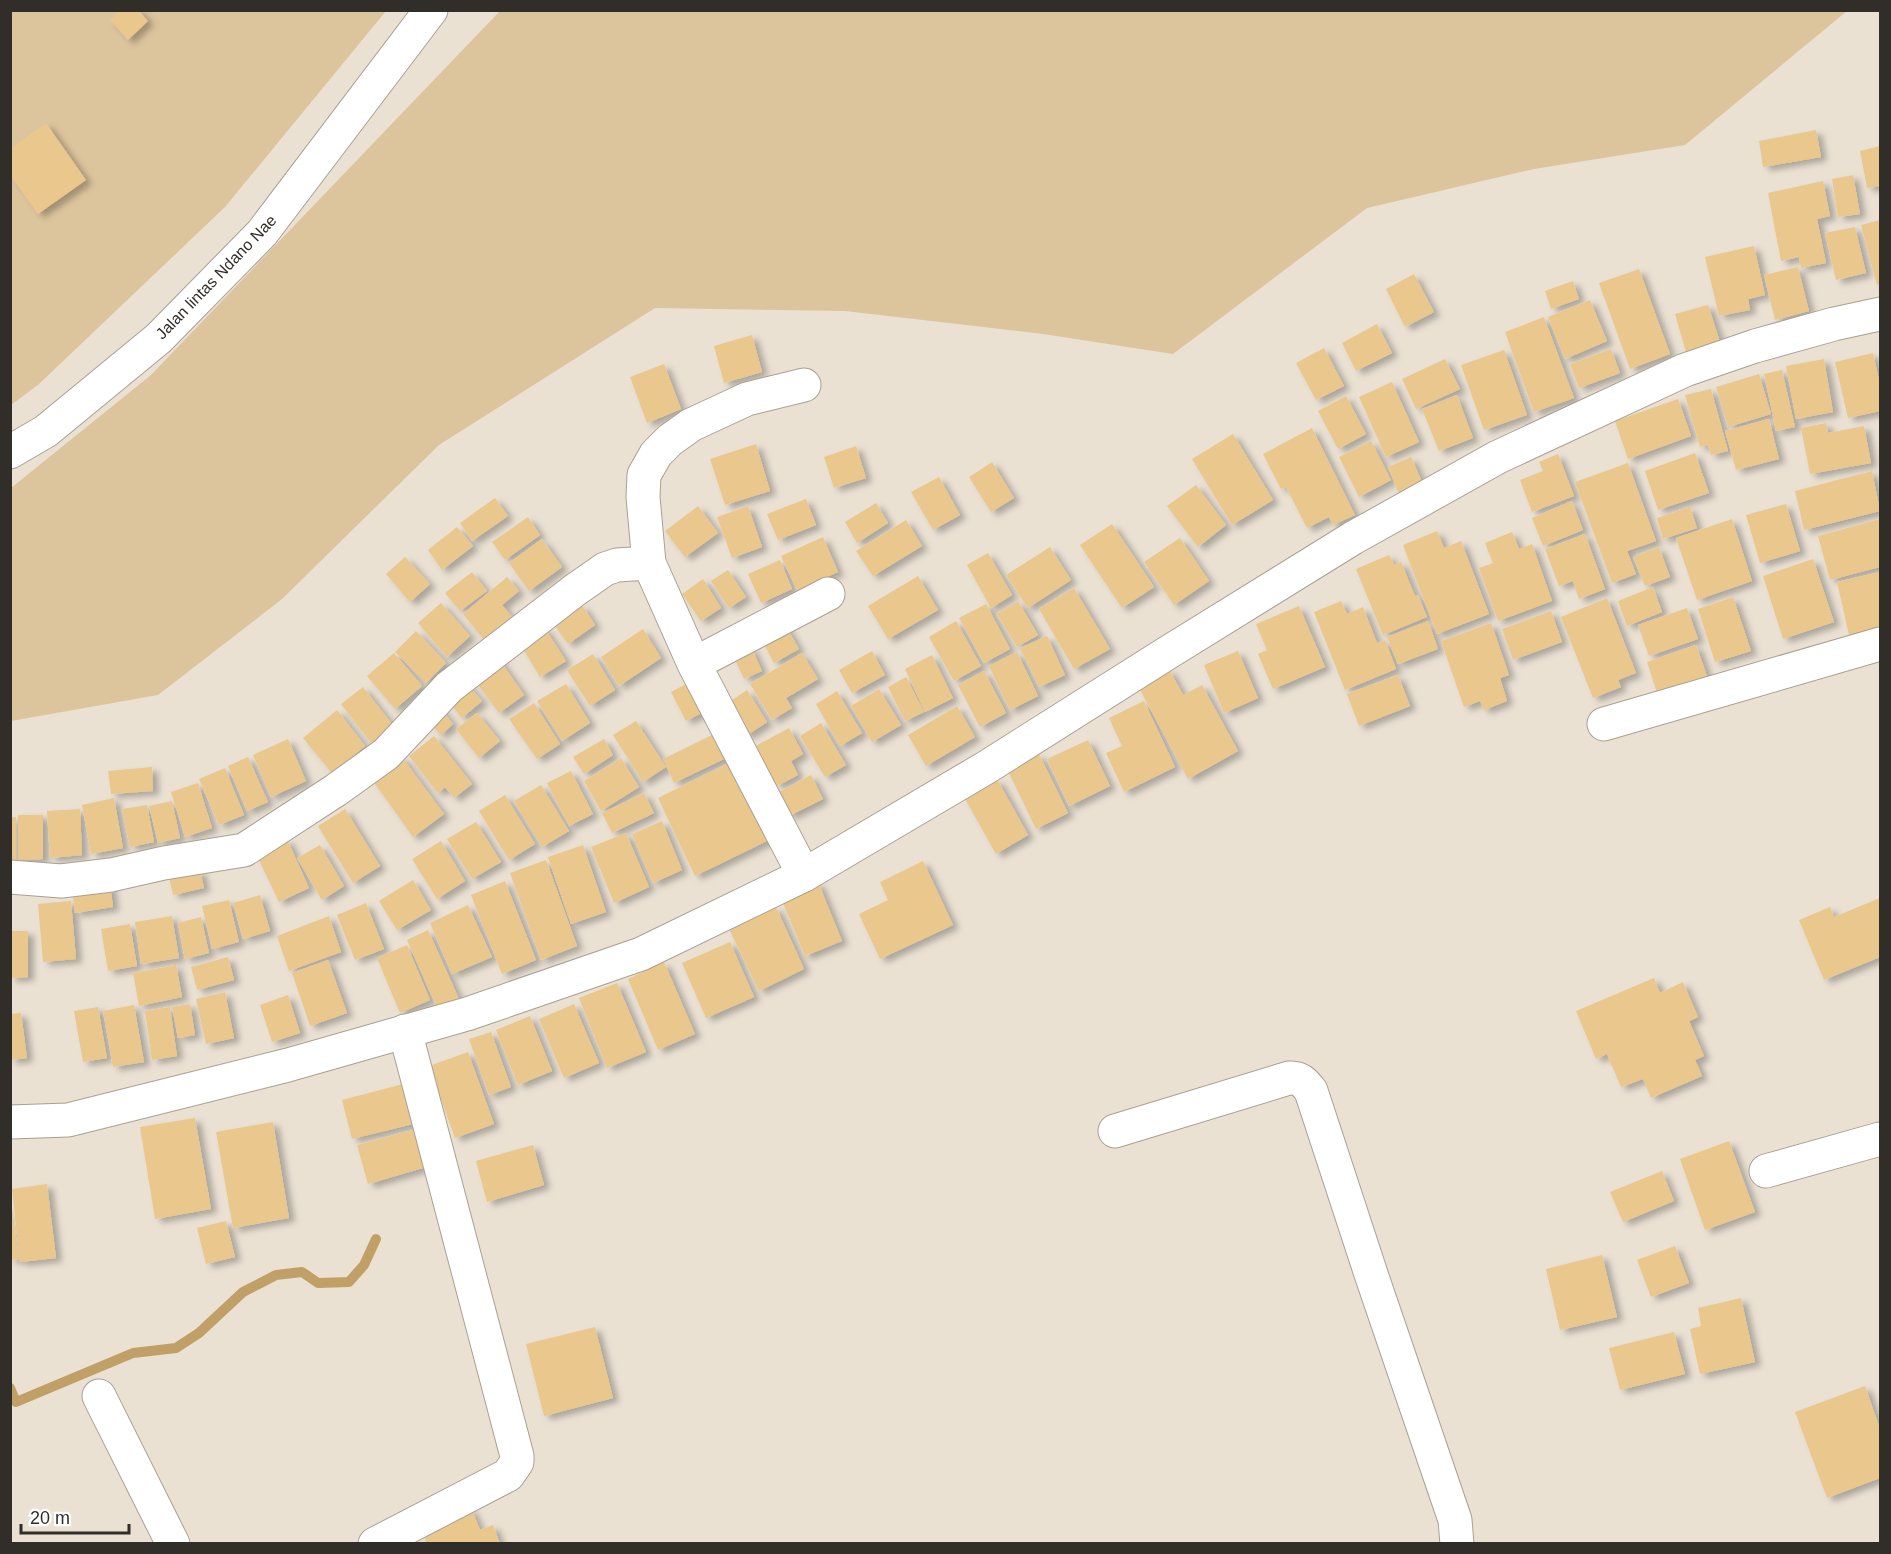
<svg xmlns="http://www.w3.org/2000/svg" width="1891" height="1554" viewBox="0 0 1891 1554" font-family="Helvetica,sans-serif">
<defs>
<filter id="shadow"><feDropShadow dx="6" dy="4" stdDeviation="3" flood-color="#0004"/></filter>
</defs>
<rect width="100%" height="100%" fill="#eae1d3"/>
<path fill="#dcc49d" d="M11 11H386L225 207 39 384 11 405Z
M500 11V10L1847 11 1685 145 1534 169 1367 208 1173 354 1043 334 845 311 655 308 439 445 282 599 158 695 11 721V488L151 375Z"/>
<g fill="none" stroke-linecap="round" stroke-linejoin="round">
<path stroke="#c1a068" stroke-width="10" d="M10 1388 16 1402 133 1353 176 1348 199 1333 243 1292 276 1275 302 1272 318 1283 349 1282 364 1265 376 1239"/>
</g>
<path fill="#eac78d" filter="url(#shadow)" d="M119 10H138L148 21 128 40 110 20Z
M46 123 86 180 38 214 10 175V149Z
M1816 130 1821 157 1763 167 1759 141Z
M1880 146V186L1867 188 1860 151Z
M1853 175 1860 214 1838 217 1832 179Z
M1823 181 1830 216 1817 219 1826 263 1801 268 1799 257 1781 261 1768 193Z
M1880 220V284L1877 285 1861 225Z
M1855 227 1866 273 1836 280 1825 233Z
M1754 246 1765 295 1748 299 1750 310 1719 316 1705 257Z
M1798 267 1809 311 1775 320 1764 275Z
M1639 269 1670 354 1630 369 1599 283Z
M1414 274 1434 312 1405 327 1386 289Z
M1573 281 1579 299 1551 309 1545 291Z
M1590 300 1607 341 1565 359 1548 317Z
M1708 305 1720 342 1686 352 1675 314Z
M1544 317 1574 398 1534 412 1505 332Z
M1377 324 1392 353 1356 371 1342 343Z
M752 335 762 372 724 383 714 346Z
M1324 348 1344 386 1316 400 1296 363Z
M1611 349 1620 373 1579 388 1570 364Z
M1504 350 1527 415 1484 430 1461 365Z
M1873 353 1880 385V411L1848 418 1835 362Z
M1445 359 1460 389 1416 409 1402 379Z
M1824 359 1833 412 1796 419 1786 366Z
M664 364 681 409 647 423 630 377Z
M1782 370 1795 427 1776 431 1764 374Z
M1759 374 1771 414 1728 427 1716 387Z
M1392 382 1419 442 1386 457 1359 397Z
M1711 389 1728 451 1711 455 1708 445 1700 447 1685 395Z
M1457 395 1473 438 1439 451 1422 409Z
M1346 396 1366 434 1338 449 1318 411Z
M1678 399 1691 436 1628 459 1615 421Z
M1769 419 1779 459 1736 470 1725 431Z
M1826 423 1828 433 1864 426 1871 463 1810 474 1801 428Z
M1312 428 1355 515 1333 525 1329 517 1307 528 1286 487 1281 489 1263 454Z
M1233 434 1273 500 1232 525 1192 459Z
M1371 441 1391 480 1359 497 1339 457Z
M756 444 770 491 725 505 710 459Z
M856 446 866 478 834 488 824 457Z
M1695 453 1709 493 1658 510 1645 471Z
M1558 454 1574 496 1532 512 1520 480 1543 471 1539 462Z
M1411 457 1423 484 1399 494 1388 467Z
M992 462 1014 498 991 512 969 477Z
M1628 463 1656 541 1627 551 1636 574 1612 583 1575 482Z
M1872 471 1880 511 1804 530 1795 491Z
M939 477 960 515 933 530 911 492Z
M1196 485 1226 525 1198 547 1167 506Z
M495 498 508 516 472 541 460 523Z
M806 499 816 525 778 540 767 514Z
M1572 501 1583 530 1543 546 1532 518Z
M876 503 888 523 857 543 845 522Z
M1786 504 1800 551 1760 563 1746 515Z
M698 506 718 533 685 557 665 531Z
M748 506 762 547 732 558 717 517Z
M1690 507 1697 528 1663 539 1657 518Z
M528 517 540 535 505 560 492 542Z
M1732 519 1752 581 1697 600 1676 538Z
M1880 519V567L1830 580 1818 536Z
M906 520 922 546 873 576 856 551Z
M1112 524 1154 587 1122 608 1080 545Z
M457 527 473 546 442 570 428 550Z
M1437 531 1444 548 1461 541 1489 614 1437 634 1403 545Z
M1512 532 1519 549 1532 544 1552 601 1498 621 1479 568 1493 563 1485 543Z
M1585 534 1605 589 1579 599 1573 581 1559 586 1545 549Z
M823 537 838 572 797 590 781 556Z
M1180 538 1209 581 1174 605 1144 562Z
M542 539 562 567 529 591 509 563Z
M1050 547 1071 580 1028 608 1006 575Z
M1659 547 1670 577 1645 586 1633 557Z
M988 553 1012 595 991 608 967 565Z
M1389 555 1394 565 1401 562 1415 596 1418 595 1427 617 1383 635 1356 569Z
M405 557 430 584 410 602 386 574Z
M1813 559 1834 622 1783 639 1763 576Z
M780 560 792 589 761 603 748 574Z
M728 570 746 597 729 608 711 581Z
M472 572 487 591 460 611 445 593Z
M1880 572V628L1849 635 1837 582Z
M918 576 938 610 888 639 868 606Z
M507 577 519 591 502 605 514 619 486 642 463 614Z
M703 579 721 608 701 621 682 594Z
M1653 587 1662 612 1627 626 1618 601Z
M1074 588 1110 649 1074 669 1039 609Z
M1733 597 1751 651 1715 662 1698 609Z
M1607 598 1636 673 1618 680 1621 687 1593 698 1561 617Z
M1018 601 1038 635 1017 647 997 614Z
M1341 601 1347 614 1363 607 1377 643 1385 640 1396 669 1345 690 1314 612Z
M441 603 470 636 447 657 418 623Z
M986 604 1010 649 984 663 959 618Z
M582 605 595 625 568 644 553 623Z
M1299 606 1325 667 1273 689 1258 654 1267 650 1256 624Z
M1687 608 1698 639 1649 656 1638 625Z
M1551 611 1562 642 1513 660 1502 629Z
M956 621 981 666 954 681 929 637Z
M1428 621 1438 649 1398 664 1387 637Z
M1491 623 1509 675 1500 678 1507 701 1484 710 1480 701 1464 707 1441 641Z
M785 625 799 649 774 663 761 638Z
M544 627 566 661 540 677 519 642Z
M643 629 661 658 619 686 601 657Z
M416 631 446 663 426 683 395 652Z
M1047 636 1065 675 1039 687 1020 648Z
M1696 645 1707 676 1657 693 1647 662Z
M751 647 762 671 744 679 733 655Z
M872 651 885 675 852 693 839 670Z
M1238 651 1258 698 1224 713 1204 665Z
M1017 652 1038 696 1010 710 989 666Z
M394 653 422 686 395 709 367 676Z
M802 653 818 679 786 698 792 708 772 720 750 684Z
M593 654 615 690 590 706 567 670Z
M496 655 524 695 499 713 470 674Z
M932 655 953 698 925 712 905 669Z
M1169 669 1183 695 1202 685 1238 751 1188 779 1138 686Z
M984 671 1006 713 980 727 958 685Z
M1398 675 1410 706 1359 726 1347 694Z
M906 677 924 712 905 721 888 687Z
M692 681 707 710 686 721 671 692Z
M465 682 482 701 462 718 446 698Z
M566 684 590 723 562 741 537 701Z
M363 687 394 727 372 744 341 704Z
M879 689 901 725 872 742 851 706Z
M747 690 767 722 746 736 726 704Z
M837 691 862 733 840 746 816 704Z
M1144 701 1175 767 1124 792 1106 753 1122 746 1109 718Z
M534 703 560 744 537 759 509 719Z
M437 704 453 724 441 735 423 715Z
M957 706 975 737 926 766 908 735Z
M337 710 365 746 332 773 303 738Z
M477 713 500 741 479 758 456 729Z
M636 721 666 767 643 782 613 735Z
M821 723 846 765 825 777 800 736Z
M789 728 803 754 791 761 798 775 777 786 764 762 757 766 748 750Z
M714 734 726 758 674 783 663 759Z
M434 736 472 784 454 798 445 787 438 793 409 756Z
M288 739 306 781 271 797 253 755Z
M604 739 613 755 584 774 573 757Z
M1088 740 1110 786 1069 806 1047 759Z
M1039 754 1068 813 1036 829 1007 769Z
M401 756 444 814 413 837 371 778Z
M248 757 268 802 247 811 228 766Z
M621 758 639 787 601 811 584 781Z
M739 758 777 836 695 876 658 798Z
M152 767 153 791 111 794 108 771Z
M225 768 244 815 219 825 199 779Z
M571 771 593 814 569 826 547 783Z
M811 775 823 799 789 816 777 793Z
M997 779 1028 835 996 854 964 797Z
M198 783 212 828 185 837 171 792Z
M541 785 569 831 542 847 514 801Z
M644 793 654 813 612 833 602 813Z
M505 795 535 844 509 860 479 811Z
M114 798 123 848 91 854 82 805Z
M172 801 180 838 158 843 149 806Z
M147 805 154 842 130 847 122 809Z
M80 809 82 855 50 858 47 811Z
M345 809 380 866 353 883 318 826Z
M18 815H43V859L18 860Z
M10 817H16V862H10Z
M662 821 682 870 653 883 632 834Z
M476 822 501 862 472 879 447 839Z
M626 833 649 887 614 903 591 847Z
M287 839 309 888 279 902 256 854Z
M441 841 465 881 437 899 412 859Z
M320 845 344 886 322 900 297 858Z
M583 845 606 912 571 924 548 857Z
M546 860 577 946 541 960 510 873Z
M923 861 953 925 880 959 859 914 888 900 880 882Z
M200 870 204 888 173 895 169 877Z
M413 880 431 910 397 930 379 901Z
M505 881 536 960 502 974 471 895Z
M818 882 842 941 805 956 781 898Z
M110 884 113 907 75 913 72 890Z
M260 895 270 931 243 939 233 903Z
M1880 898V957L1824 980 1799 920 1830 907 1834 917Z
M229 900 239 942 212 949 202 906Z
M71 901 76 959 43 962 38 904Z
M366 903 384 949 355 960 337 915Z
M468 905 492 957 452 974 430 923Z
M776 907 804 969 759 991 729 929Z
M172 916 179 958 141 964 135 922Z
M329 916 341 952 289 971 277 936Z
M201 917 209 953 185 959 178 923Z
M130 924 137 966 108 971 101 929Z
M428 930 459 999 437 1008 407 940Z
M10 931H28V977L10 978Z
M730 942 754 997 706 1018 682 963Z
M407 945 430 1000 400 1013 377 958Z
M228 957 234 980 197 990 191 967Z
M328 960 347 1013 310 1026 292 973Z
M664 962 695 1034 658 1050 628 979Z
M176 965 182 997 139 1006 133 973Z
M1654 978 1660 993 1683 982 1698 1017 1689 1021 1704 1056 1695 1060 1702 1076 1651 1098 1643 1079 1621 1087 1607 1054 1596 1059 1576 1011Z
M617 983 646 1052 607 1068 579 998Z
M225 992 234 1038 206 1044 196 999Z
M288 995 300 1033 272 1042 260 1005Z
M190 1004 195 1035 178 1038 172 1007Z
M574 1004 599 1063 564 1078 539 1019Z
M134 1005 144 1062 113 1067 103 1011Z
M98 1007 107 1058 83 1062 74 1011Z
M170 1007 177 1056 152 1060 145 1011Z
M21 1013 27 1058 10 1060V1014Z
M530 1016 552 1071 518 1085 496 1030Z
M491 1032 511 1087 489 1095 469 1039Z
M468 1052 494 1124 455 1138 429 1066Z
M407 1083 417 1123 352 1139 342 1100Z
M195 1118 211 1209 155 1219 140 1127Z
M273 1122 289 1218 233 1228 216 1132Z
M413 1130 423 1168 368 1184 357 1145Z
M1729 1141 1755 1212 1705 1230 1680 1159Z
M533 1145 544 1185 487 1202 476 1161Z
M1662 1171 1674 1201 1623 1222 1610 1192Z
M47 1184 56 1258 20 1262 12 1189Z
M10 1207H12L19 1259 10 1260Z
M226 1221 235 1257 206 1264 197 1228Z
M1675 1246 1689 1283 1651 1297 1637 1260Z
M1602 1255 1617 1317 1560 1330 1546 1269Z
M1741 1298 1755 1362 1700 1374 1690 1329 1701 1326 1698 1308Z
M595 1327 613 1398 544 1416 526 1344Z
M1674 1332 1685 1374 1620 1390 1609 1348Z
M1865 1386 1880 1429V1478L1827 1498 1795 1412Z
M471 1508 480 1530 493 1525 500 1544H427L421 1528Z"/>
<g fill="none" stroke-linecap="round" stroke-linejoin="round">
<g stroke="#a8a092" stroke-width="35">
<path id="street" d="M649 563 643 497 644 475 656 454 670 440 691 425 747 399 804 385
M694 664 828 594
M1604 724 1880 644
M10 877 61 881 111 875 164 863 244 850 336 790 386 754 449 687 575 590 605 569 617 565 649 563 694 664 804 875
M1115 1131 1289 1078C1300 1077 1305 1083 1311 1091L1371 1274 1455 1520 1457 1544
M1766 1171 1880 1139
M99 1396 173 1544
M375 1544 508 1475 517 1462V1456L405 1031"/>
</g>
<g stroke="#a8a092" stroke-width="35">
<path id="secondary" d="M10 452 46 431 159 338 262 233 431 10
M10 1122 68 1120 288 1065 467 1014 641 954 804 875 987 767 1164 655 1353 538 1498 457 1685 370 1755 346 1834 324 1880 314"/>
</g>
<use href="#street" stroke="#fff" stroke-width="33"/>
<use href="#secondary" stroke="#fff" stroke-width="33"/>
</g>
<g text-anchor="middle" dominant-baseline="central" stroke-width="4.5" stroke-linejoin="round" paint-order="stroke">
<g font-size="16" fill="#312d28" stroke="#fff">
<text transform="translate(216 277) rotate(-46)">Jalan lintas Ndano Nae</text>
</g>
</g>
<rect width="1891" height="1554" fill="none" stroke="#312d28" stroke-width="24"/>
<path d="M21 1524v9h108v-9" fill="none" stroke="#312d28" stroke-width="3"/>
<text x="30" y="1524" font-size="18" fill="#312d28" stroke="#ffffff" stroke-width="4.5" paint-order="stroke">20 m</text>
</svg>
